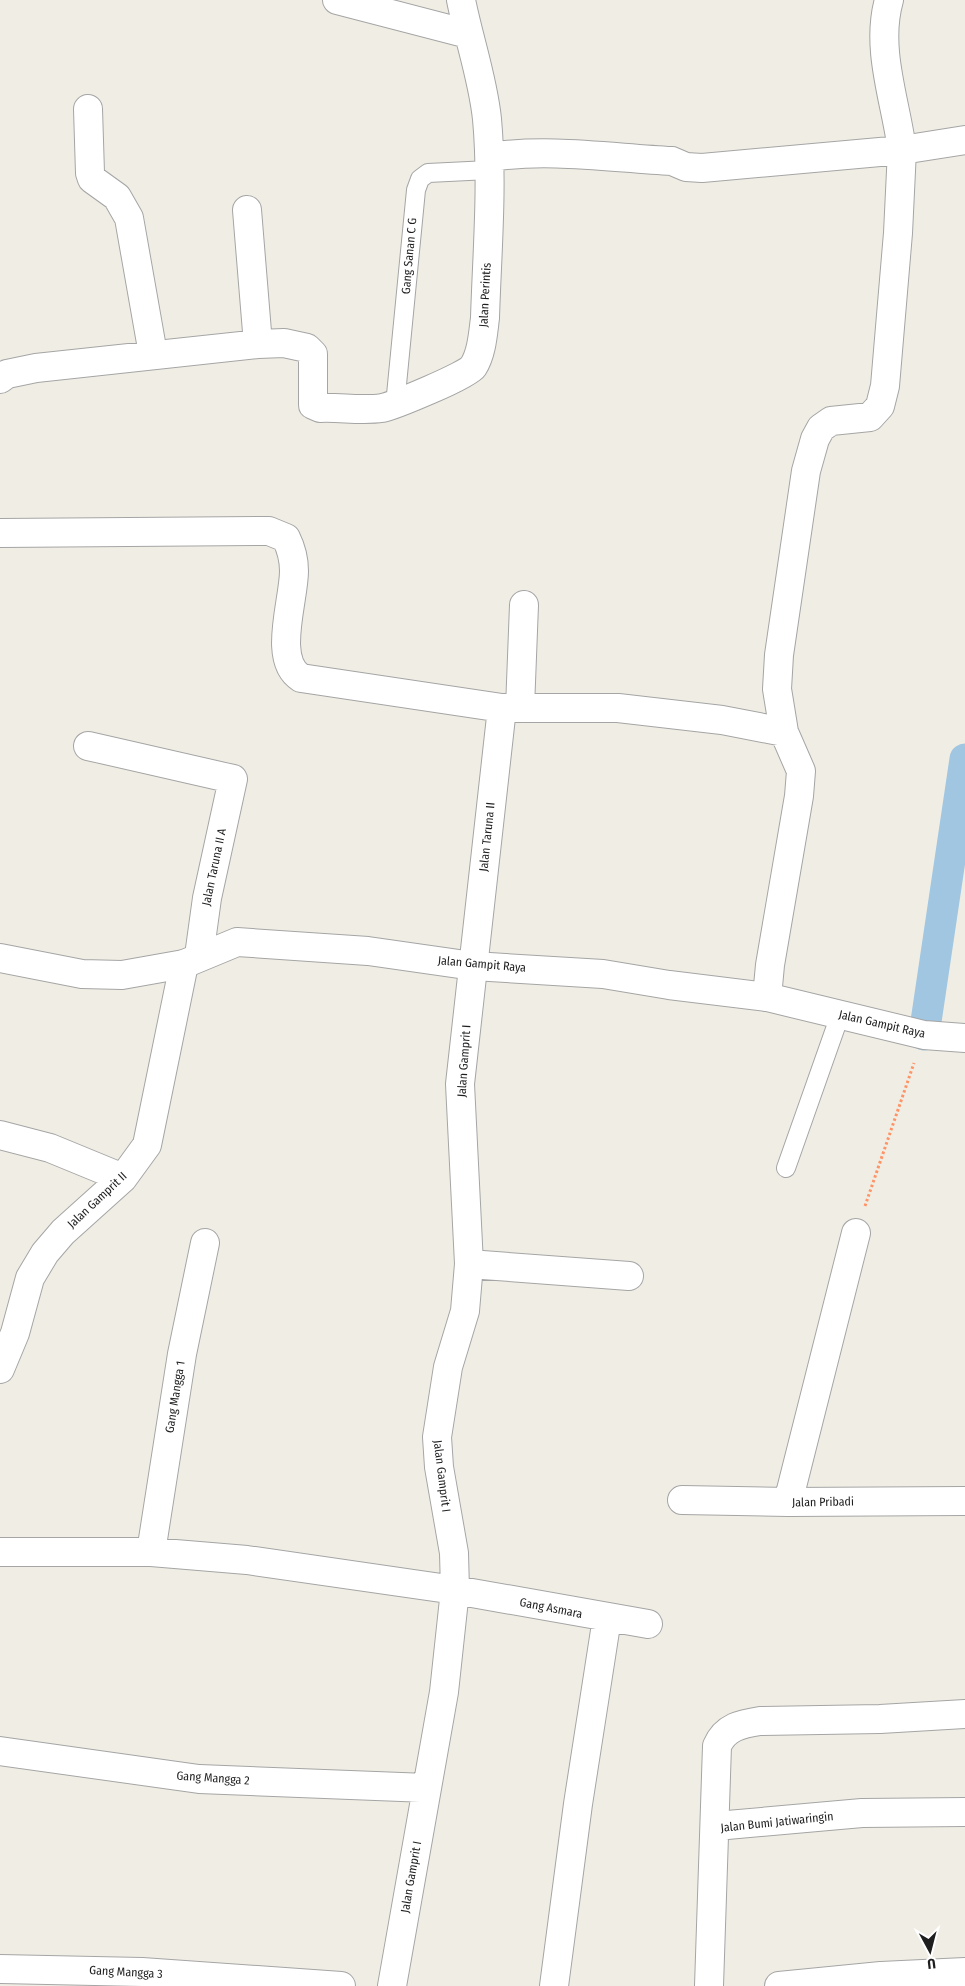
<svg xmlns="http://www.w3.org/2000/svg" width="965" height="1986" viewBox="0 0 965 1986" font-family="'Fira Sans Condensed',sans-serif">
<rect width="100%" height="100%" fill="#f0eee4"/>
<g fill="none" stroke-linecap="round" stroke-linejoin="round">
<path stroke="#a1c6e1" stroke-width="31" d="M924 1035 965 759"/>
<g stroke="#a5a5a5" stroke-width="20">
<path id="service" d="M395 405 416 190 420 179 428 173 489 170
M786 1168 840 1015"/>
</g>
<g stroke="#a5a5a5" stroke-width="30">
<path id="minor" d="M337 0 468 34
M88 109 90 173 92 179 117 197 129 218 153 354
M490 157C549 148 612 158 672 161L686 167 702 168 902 150C896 102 875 49 889 0
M247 210 258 344
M0 379 7 374 36 368 258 344 284 343 307 348 313 354V405L320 408C340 407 362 411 382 408 393 406 468 375 473 367 482 353 483 333 485 318 487 252 493 185 487 119 483 79 469 40 461 0
M0 533 269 531 286 538C291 548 294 559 294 571 294 601 272 660 301 678L502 708H618L722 720 784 732
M520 708 524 605
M88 746 233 779 207 898 199 956
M767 997 770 965 799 796 801 771 784 732 777 689 779 655 806 471 815 439 821 428 831 421 870 417 880 406 885 386 898 233 902 150 965 140
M0 1135 50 1148 123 1178
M469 1264 629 1276
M0 1369 15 1333 30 1278 45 1253 63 1232 123 1178 147 1145 184 964
M682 1500 788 1502 965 1501
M788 1502 856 1233
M0 1552H151L247 1560 455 1590 648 1624
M151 1552 182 1354 205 1243
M0 1751 199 1779 427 1788
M716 1826 862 1813 965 1812
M0 1969 142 1972 341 1986
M881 1976 965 1972
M392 1986 444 1692 455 1590 454 1553 439 1467 437 1437 448 1367 465 1311 469 1264 460 1084 502 708
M554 1986 578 1804 607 1618
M709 1986 717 1746C725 1727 741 1724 760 1721L880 1719 965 1714
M779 1986 881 1976V1986"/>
</g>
<g stroke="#a5a5a5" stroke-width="30">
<path id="tertiary" d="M0 958 82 974 122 975 184 964 237 942 368 951 473 966 603 974 669 985 767 997 924 1035 965 1038"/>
</g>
<path stroke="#ff9366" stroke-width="3" stroke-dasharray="2.5 2.5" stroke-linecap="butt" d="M865 1206 914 1063"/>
<use href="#service" stroke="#fff" stroke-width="18"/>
<use href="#minor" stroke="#fff" stroke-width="28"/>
<use href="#tertiary" stroke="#fff" stroke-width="28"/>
</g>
<g text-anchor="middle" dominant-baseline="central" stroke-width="4" stroke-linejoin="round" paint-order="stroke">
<g font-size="12" fill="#1e1e1e" stroke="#fff">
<text transform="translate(409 256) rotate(-85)">Gang Sanan C G</text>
<text transform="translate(485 295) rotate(-87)">Jalan Perintis</text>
<text transform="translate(487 837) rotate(-84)">Jalan Taruna II</text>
<text transform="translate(214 867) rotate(-78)">Jalan Taruna II A</text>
<text transform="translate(482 964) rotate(5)">Jalan Gampit Raya</text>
<text transform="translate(882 1024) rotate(13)">Jalan Gampit Raya</text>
<text transform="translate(464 1061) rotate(-86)">Jalan Gamprit I</text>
<text transform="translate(97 1200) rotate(-43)">Jalan Gamprit II</text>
<text transform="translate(175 1397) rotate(-81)">Gang Mangga 1</text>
<text transform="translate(442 1476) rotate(83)">Jalan Gamprit I</text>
<text transform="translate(823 1502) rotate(-1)">Jalan Pribadi</text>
<text transform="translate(551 1608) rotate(11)">Gang Asmara</text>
<text transform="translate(213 1778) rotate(4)">Gang Mangga 2</text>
<text transform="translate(777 1822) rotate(-6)">Jalan Bumi Jatiwaringin</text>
<text transform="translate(411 1877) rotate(-80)">Jalan Gamprit I</text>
<text transform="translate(126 1972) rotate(3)">Gang Mangga 3</text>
</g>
</g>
<g transform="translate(930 1951) rotate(173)" stroke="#ffffff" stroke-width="4" paint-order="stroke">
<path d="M0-4L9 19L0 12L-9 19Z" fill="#1e1e1e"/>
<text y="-8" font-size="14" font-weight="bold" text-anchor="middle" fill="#1e1e1e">U</text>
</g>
</svg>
